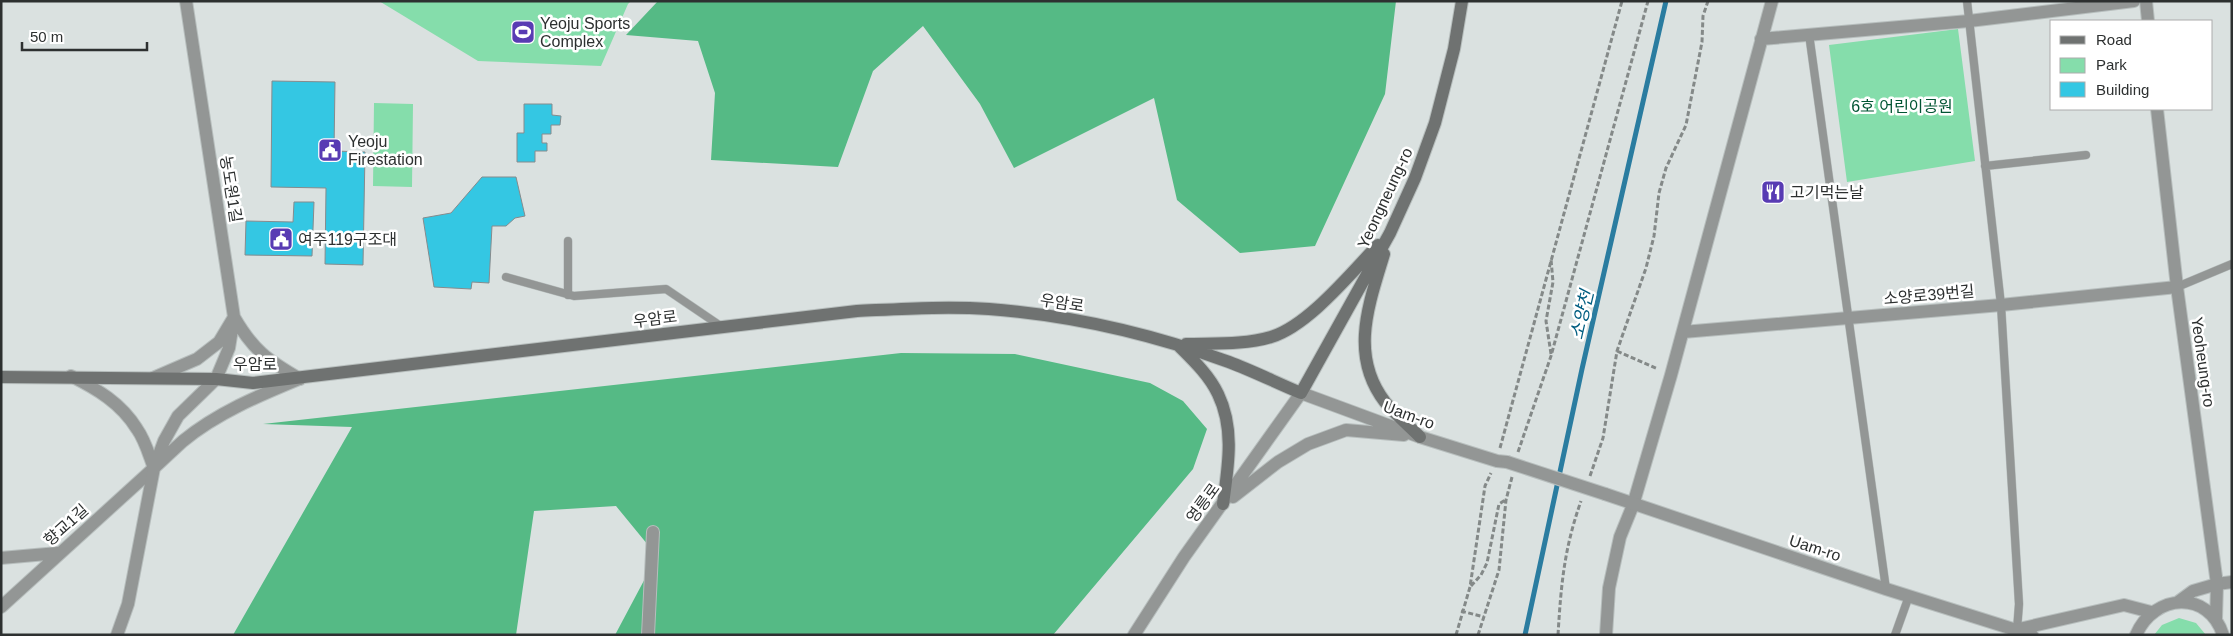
<svg xmlns="http://www.w3.org/2000/svg" width="2233" height="636" viewBox="0 0 2233 636" font-family="Arial,'Noto Sans KR',sans-serif">
<rect width="100%" height="100%" fill="#dae1e0"/>
<path fill="#85ddab" d="M379 1H631L628 4 601 66 478 61Z
M1958 29 1975 161 1847 182 1829 45Z
M374 103 413 104 412 187 373 186Z
M2179 618 2196 623 2206 635H2154L2162 625Z"/>
<path fill="#55ba85" d="M658 1H1396L1385 94 1315 246 1240 253 1177 200 1154 98 1014 168 980 104 923 26 873 71 838 167 711 160 715 93 698 41 626 35Z
M901 353 1015 354 1150 383 1183 401 1207 429 1193 469 1053 635H615L657 556 616 506 534 511 516 635H233L352 427 263 424Z"/>
<g fill="none" stroke-linecap="round" stroke-linejoin="round">
<path stroke="#2a7ca0" stroke-width="5" d="M1525 635 1582 369 1666 1"/>
</g>
<path fill="#34c7e3" stroke="#868b8d" d="M272 81 335 82 334 151 365 152 363 265 325 264 326 188 271 187Z
M524 104H552V115L561 116 560 125H551V134H542V143H547V151H535V162H517V133H524Z
M482 177H516L525 216 515 218 506 226H492L489 283 472 282 471 289 434 287 423 218 451 213Z
M294 202H314L312 256 245 255 246 221 293 222Z"/>
<g fill="none" stroke-linecap="round" stroke-linejoin="round">
<g stroke="#b7bebd" stroke-width="9">
<path id="service" d="M1967 1 2001 305 2019 604 2017 630
M1809 34 1886 589
M1985 166 2086 155
M568 241V295
M506 277 574 296 666 289 722 327
M2177 287 2232 264
M1895 635 1909 596"/>
</g>
<g stroke="#b7bebd" stroke-width="14">
<path id="minor" d="M186 1 234 317 229 348 216 379
M1761 39 1969 21 2134 1
M1683 332 2001 305 2177 287
M153 378 197 359 219 342 234 317C253 350 267 360 300 379
M1 558 58 553
M2217 584 2232 582
M1 607 154 468
M648 635 653 532
M1606 635 1609 588 1620 537 1633 505 1671 375 1772 1"/>
</g>
<g stroke="#b7bebd" stroke-width="14">
<path id="tertiary" d="M2146 1 2148 21
M2157 109 2177 287 2217 584 2216 619
M71 376C97 389 121 403 137 429 145 440 149 455 154 468 164 459 173 450 183 441 217 413 258 396 299 379
M1605 494 1886 589 2032 635
M1233 497 1278 462 1308 444 1346 430 1404 435
M2178 602 2193 591 2217 584
M2019 629 2124 605 2151 612
M117 635 128 604 154 468 164 441 178 416 216 379
M1134 635 1184 557 1301 393 1420 437 1497 461 1507 462
M2136 635C2154 593 2209 590 2223 635"/>
</g>
<g stroke="#b7bebd" stroke-width="14">
<path id="secondary" d="M1384 254C1369 304 1349 355 1385 402 1395 414 1409 426 1420 437
M1186 344C1213 343 1244 345 1271 337 1308 326 1351 273 1378 245
M1179 346C1193 360 1209 375 1218 394 1235 429 1228 467 1223 504
M1 377 216 379 253 383 857 311C901 309 945 306 989 309 1070 315 1152 334 1229 362 1253 371 1277 383 1301 393L1390 233 1415 178 1435 123 1454 49 1462 1"/>
</g>
<path stroke="#848988" stroke-width="3" stroke-dasharray="5 2.5" stroke-linecap="butt" d="M1617 351 1658 369
M1551 354 1546 321 1553 282 1551 259
M1500 448 1622 1
M1518 452 1551 356 1648 1
M1590 476 1603 438 1617 351 1646 268 1654 236 1659 193 1666 168 1686 125 1702 42 1703 16 1708 1
M1471 586 1481 575 1487 563 1499 504 1505 500
M1461 611 1484 617
M1456 635 1470 587 1485 486 1491 473
M1478 635 1499 570 1506 500 1512 477
M1558 635C1561 585 1564 549 1581 501"/>
<use href="#service" stroke="#939695" stroke-width="8"/>
<use href="#minor" stroke="#939695" stroke-width="12"/>
<use href="#tertiary" stroke="#939695" stroke-width="12"/>
<use href="#secondary" stroke="#6f7271" stroke-width="12"/>
<g stroke="#b7bebd" stroke-width="14" stroke-linecap="butt">
<path id="tertiary-bridge" d="M1507 462 1605 494"/>
</g>
<use href="#tertiary-bridge" stroke="#939695" stroke-width="12"/>
</g>
<defs>
<g id="stadium-square" transform="scale(1.25)"><rect x="-9" y="-9" width="18" height="18" rx="4" fill="#583bb3" stroke="#fff"/><path d="M0-5a6.5 5 0 1 0 0 10a6.5 5 0 1 0 0-10ZM-3.5-1.8h7v3.6h-7Z" fill="#fff"/></g>
<g id="civic-square" transform="scale(1.25)"><rect x="-9" y="-9" width="18" height="18" rx="4" fill="#583bb3" stroke="#fff"/><path d="M-.6-6.5H3V-4.5H.6V-3L4-1V1h2V6H-6V1h2V-1L-.6-3ZM-1.2 2.5V6h2.4V2.5Z" fill="#fff"/></g>
<g id="restaurant-square" transform="scale(1.25)"><rect x="-9" y="-9" width="18" height="18" rx="4" fill="#583bb3" stroke="#fff"/><path d="M-5-6h1v4h1v-4h1v4h1v-4h1v5L-1.5 .5V6h-2V.5L-5-1ZM5-6V6H3V1.5H1.5Q1.5-4 5-6Z" fill="#fff"/></g>
</defs>
<g fill-rule="evenodd">
<use href="#stadium-square" x="523" y="32"/>
<use href="#civic-square" x="330" y="150"/>
<use href="#restaurant-square" x="1773" y="192"/>
<use href="#civic-square" x="281" y="239"/>
</g>
<g text-anchor="middle" dominant-baseline="central" stroke-width="5" stroke-linejoin="round" paint-order="stroke">
<g font-size="16" fill="#2d3030" stroke="#fff" text-anchor="start">
<text x="540" y="23">Yeoju Sports<tspan x="540" dy="18">Complex</tspan></text>
<text x="348" y="141">Yeoju<tspan x="348" dy="18">Firestation</tspan></text>
<text x="1790" y="192">고기먹는날</text>
<text x="298" y="239">여주119구조대</text>
</g>
<g font-size="16" fill="#015533" stroke="#fff">
<text x="1902" y="106">6호 어린이공원</text>
</g>
<g font-size="16" fill="#2d3030" stroke="#fff">
<text transform="translate(231 189) rotate(81)">농도원1길</text>
<text transform="translate(1385 198) rotate(-65)">Yeongneung-ro</text>
<text transform="translate(1929 295) rotate(-5)">소양로39번길</text>
<text transform="translate(1062 303) rotate(9)">우암로</text>
<text transform="translate(655 319) rotate(-7)">우암로</text>
<text transform="translate(2203 362) rotate(82)">Yeoheung-ro</text>
<text x="255" y="364">우암로</text>
<text transform="translate(1409 415) rotate(20)">Uam-ro</text>
<text transform="translate(1203 503) rotate(-54)">영릉로</text>
<text transform="translate(66 525) rotate(-42)">향교1길</text>
<text transform="translate(1815 548) rotate(18)">Uam-ro</text>
</g>
<g font-size="18" font-style="italic" fill="#025e81" stroke="#fff">
<text transform="translate(1582 315) rotate(-77)">소양천</text>
</g>
</g>
<rect width="2233" height="636" fill="none" stroke="#2d3030" stroke-width="5"/>
<rect x="2050" y="20" width="162" height="90" fill="#ffffff" stroke="#abacac"/>
<rect x="2060" y="36" width="25" height="8" fill="#6f7271" stroke="#abacac"/>
<text x="2096" y="45" font-size="15" fill="#2d3030">Road</text>
<rect x="2060" y="58" width="25" height="15" fill="#85ddab" stroke="#abacac"/>
<text x="2096" y="70" font-size="15" fill="#2d3030">Park</text>
<rect x="2060" y="82" width="25" height="15" fill="#34c7e3" stroke="#abacac"/>
<text x="2096" y="95" font-size="15" fill="#2d3030">Building</text>
<path d="M22 42v8h125v-8" fill="none" stroke="#2d3030" stroke-width="2.5"/>
<text x="30" y="42" font-size="15" fill="#2d3030" stroke="#ffffff" stroke-width="4" paint-order="stroke">50 m</text>
</svg>
